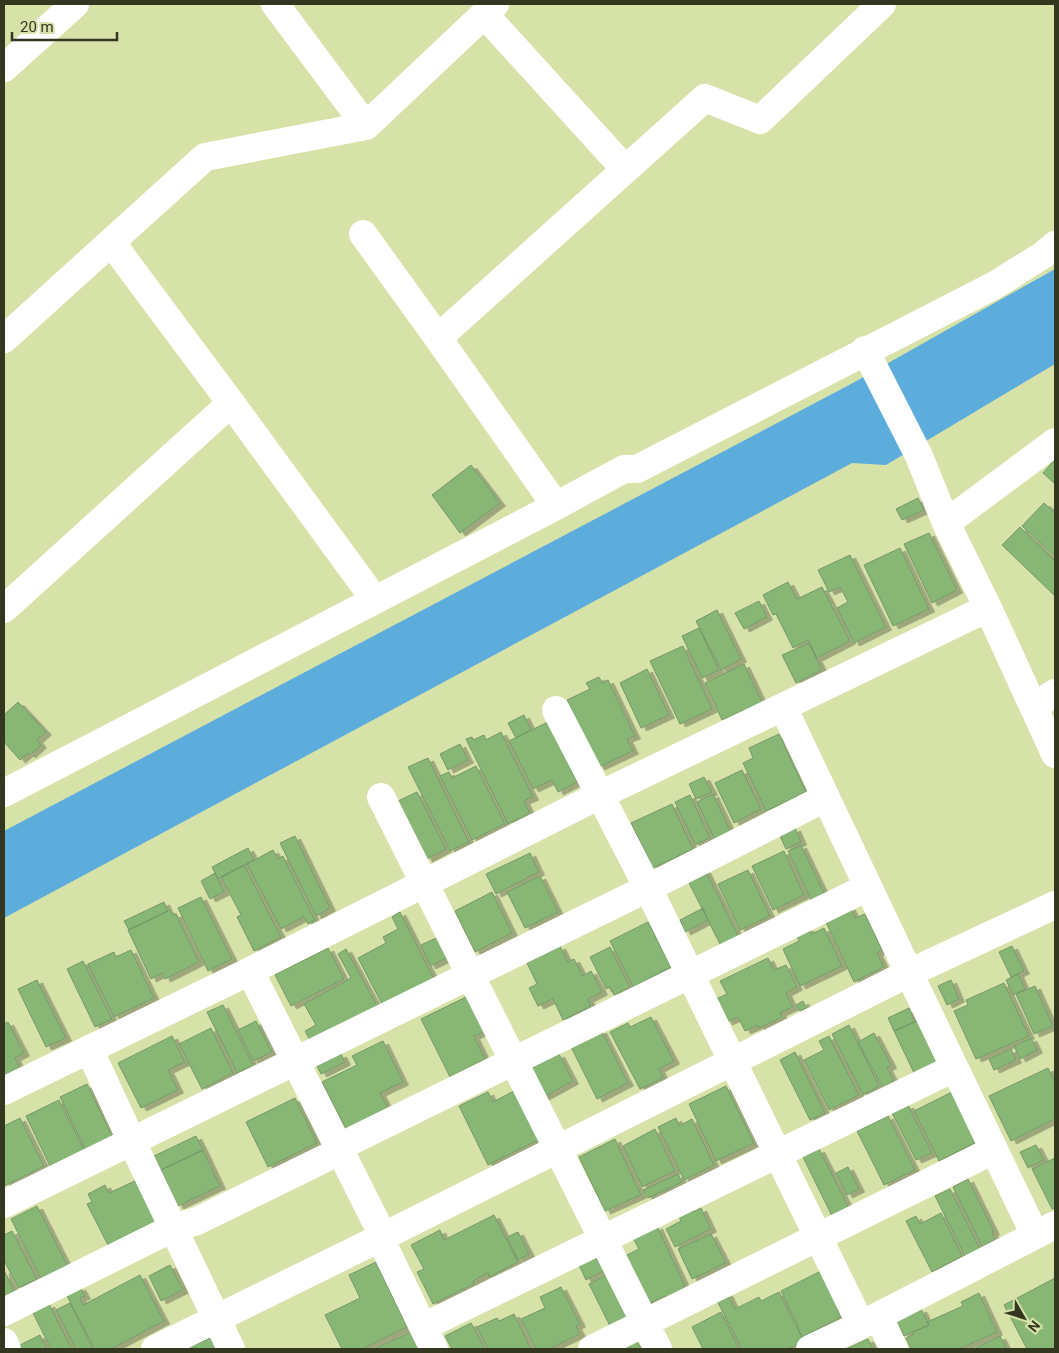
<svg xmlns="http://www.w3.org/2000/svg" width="1059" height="1353" viewBox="0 0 1059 1353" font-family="Roboto,sans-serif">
<defs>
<filter id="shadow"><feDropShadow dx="5.5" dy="3" stdDeviation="0" flood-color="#0004"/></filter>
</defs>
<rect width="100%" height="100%" fill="#d7e2a9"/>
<path fill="#5cacdc" d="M1055 269V364L886 465 852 463 4 918V831L851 384Z"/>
<path fill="#87b674" stroke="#769769" filter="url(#shadow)" d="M1055 459V484L1043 473Z
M471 465 500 503 460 533 432 495Z
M918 498 924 510 902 520 896 509Z
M1044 503 1055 513V557L1022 526Z
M1020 527 1055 561V596L1002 545Z
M929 533 957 590 932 603 904 544Z
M900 548 929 609 893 626 864 565Z
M850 555 886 627 854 643 837 608 848 602 840 587 829 592 818 570Z
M788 582 797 599 822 587 850 641 817 658 808 640 793 648 776 614 773 615 763 595Z
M759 601 767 617 744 629 735 613Z
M717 610 741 659 721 670 696 621Z
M699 628 719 670 702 678 682 636Z
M809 643 822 670 796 683 782 655Z
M683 646 712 709 680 724 650 661Z
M744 664 762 702 722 720 705 683Z
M647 669 669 715 641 728 620 683Z
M599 677 602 683 608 680 635 736 627 739 633 751 599 767 567 700 590 689 586 683Z
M18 702 46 732 37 740 41 745 30 755 28 753 20 760 4 742V715Z
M524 715 531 730 516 738 508 723Z
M548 722 577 782 558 792 552 780 533 789 509 741Z
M501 732 533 797 524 801 530 813 508 824 466 739 472 737 473 740 484 735 486 740Z
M779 734 806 792 766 811 743 763 753 758 749 748Z
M460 744 468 760 448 770 440 754Z
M428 758 469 842 450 851 408 767Z
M476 766 505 824 472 840 440 776 449 772 452 778Z
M742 770 761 809 734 823 715 783Z
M704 777 712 792 696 799 689 784Z
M417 792 446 849 427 859 398 801Z
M713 794 732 834 716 842 697 802Z
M690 795 710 838 695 845 675 802Z
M672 804 693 849 653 868 631 823Z
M795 828 801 842 786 849 780 836Z
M295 836 330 908 316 916 280 843Z
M801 845 825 895 812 902 788 851Z
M248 848 254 860 218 879 212 867Z
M273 850 278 859 283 856 315 920 308 924 304 917 281 929 247 864Z
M784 851 804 895 773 910 752 866Z
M530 853 539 872 496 894 486 874Z
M244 865 281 937 254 951 237 917 241 915 221 877Z
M705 870 739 937 721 946 687 879Z
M748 870 770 916 740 930 718 884Z
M215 873 224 892 210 899 201 881Z
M540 876 558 912 525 928 507 892Z
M492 892 512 933 475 952 455 911Z
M201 897 232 959 208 971 178 908Z
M164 902 168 911 129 930 124 921Z
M850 907 855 918 865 914 882 950 877 953 884 967 854 982 825 920Z
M703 908 708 920 685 932 680 920Z
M170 910 173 915 176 914 199 962 165 979 162 973 151 979 128 930Z
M400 912 434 979 383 1006 358 958 386 943 383 937 398 929 392 917Z
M648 922 671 967 633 987 610 941Z
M808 928 812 934 824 928 842 966 800 986 783 949 799 941 796 934Z
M438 937 447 958 430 966 421 945Z
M560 946 568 962 574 959 583 976 591 971 602 992 588 999 591 1006 563 1020 553 999 538 1006 529 988 537 984 527 963Z
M1012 946 1024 971 1011 977 999 952Z
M610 947 630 987 614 995 610 987 606 989 590 957Z
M328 948 344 979 291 1006 275 975Z
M346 949 377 1006 311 1042 305 1031 316 1025 304 1004 351 978 338 954Z
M131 950 154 998 114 1017 88 964 114 952 116 957Z
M768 958 774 970 786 965 797 987 786 993 793 1007 780 1013 783 1017 759 1028 758 1025 745 1031 738 1017 727 1022 716 999 727 994 720 981Z
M83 961 112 1019 95 1027 67 969Z
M1018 974 1025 989 1013 995 1006 980Z
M37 980 66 1038 46 1047 18 989Z
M951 980 959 999 947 1005 938 986Z
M1004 983 1029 1036 976 1059 954 1011 968 1005 966 1000Z
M1035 986 1053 1026 1034 1034 1016 994Z
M468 996 485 1031 474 1036 485 1059 450 1077 421 1019Z
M803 1001 806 1008 800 1011 796 1005Z
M223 1005 253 1065 237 1073 207 1012Z
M909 1008 915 1022 894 1031 888 1018Z
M651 1017 674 1061 659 1069 663 1078 640 1089 610 1032 628 1023 630 1027Z
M919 1020 940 1063 915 1075 894 1031Z
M256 1021 272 1052 253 1061 238 1030Z
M8 1022 24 1053 15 1058 20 1068 4 1076V1024Z
M849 1025 879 1086 863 1095 832 1034Z
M211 1028 233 1073 202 1089 179 1044Z
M601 1030 628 1083 597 1099 570 1045Z
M874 1033 891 1065 887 1068 894 1081 883 1088 858 1042Z
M172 1036 185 1062 168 1070 178 1090 141 1108 118 1063Z
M829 1036 859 1095 829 1110 804 1060 824 1050 819 1041Z
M1031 1038 1037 1050 1020 1059 1014 1046Z
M383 1041 403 1082 380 1093 388 1108 346 1129 322 1082 357 1065 352 1056Z
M1011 1049 1016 1060 994 1070 989 1059Z
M795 1052 825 1113 810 1120 780 1060Z
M341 1054 345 1062 321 1074 317 1066Z
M559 1054 573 1081 542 1098 527 1070Z
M1048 1068 1055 1083V1119L1011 1141 989 1096Z
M87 1084 112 1136 85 1149 60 1097Z
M726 1086 754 1143 716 1161 689 1104Z
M514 1091 538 1140 488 1165 459 1106 488 1092 493 1102Z
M952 1092 976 1142 939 1161 914 1111Z
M295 1098 317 1143 268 1167 246 1122Z
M59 1100 84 1150 50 1166 26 1116Z
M908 1105 932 1153 916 1160 892 1113Z
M888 1116 915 1170 884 1185 857 1131Z
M20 1118 44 1166 4 1186V1126Z
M676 1118 679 1126 692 1119 714 1165 684 1180 658 1127Z
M655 1129 675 1171 642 1187 623 1146Z
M196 1136 203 1150 161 1170 154 1156Z
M615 1139 641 1195 605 1211 579 1157Z
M1036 1145 1044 1160 1028 1168 1020 1152Z
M819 1149 849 1208 832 1216 803 1157Z
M203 1150 220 1186 178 1206 161 1170Z
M1055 1158V1208L1052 1209 1032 1169Z
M848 1167 859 1189 847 1195 836 1173Z
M678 1174 682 1182 648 1198 643 1190Z
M968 1179 994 1232H992L995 1240 982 1246 953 1187Z
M137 1180 158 1222 109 1247 87 1204 92 1202 88 1194 105 1185 109 1193Z
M950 1189 981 1251 966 1258 935 1196Z
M37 1206 67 1265 41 1279 11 1219Z
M701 1208 711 1229 675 1247 666 1229 681 1221 679 1216 692 1209 693 1212Z
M941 1213 962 1256 932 1272 906 1221 916 1216 920 1224Z
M494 1215 518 1262 489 1277 488 1273 473 1281 474 1284 433 1304 417 1272 424 1269 411 1245 440 1230 444 1240Z
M657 1226 685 1286 682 1287 683 1290 667 1299 665 1296 644 1306 621 1258 639 1249 633 1238Z
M12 1231 37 1279 18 1288 4 1260V1235Z
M518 1232 529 1254 518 1260 507 1237Z
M711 1234 726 1263 692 1279 678 1249Z
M599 1255 606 1270 586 1280 579 1265Z
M376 1262 407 1327 362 1349H342L325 1315 360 1298 349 1275Z
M170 1265 183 1290 161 1301 149 1276Z
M4 1270 15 1293 4 1298Z
M821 1271 839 1306 836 1307 841 1317 802 1337 797 1326H798L781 1291Z
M609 1274 630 1317 610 1326 589 1284Z
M140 1275 164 1321 111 1349H95L66 1294 80 1287 85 1296 80 1298 83 1305Z
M1055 1278V1349H1027L1004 1305Z
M561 1287 580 1324 576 1326 580 1334 549 1349H536L521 1319 545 1308 540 1297Z
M779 1292 804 1341 788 1349H742L716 1299 727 1293 735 1309 759 1297 761 1301Z
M979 1293 997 1332 959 1349H911L906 1338 914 1334 913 1332 929 1325 927 1322 963 1306 961 1302Z
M70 1303 93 1349H76L56 1310Z
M49 1304 72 1349H51L33 1313Z
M921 1309 929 1325 904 1336 897 1320Z
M721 1312 739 1349H703L692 1327Z
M514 1314 531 1349H488L477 1327 497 1318 499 1321Z
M471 1323 485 1349H452L445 1336Z
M411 1332 419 1349H374Z
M40 1335 47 1349H22L20 1345Z
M1000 1336 1007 1349H974Z
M210 1338 216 1349H186Z
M868 1339 873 1349H846Z
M637 1341 641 1349H621Z"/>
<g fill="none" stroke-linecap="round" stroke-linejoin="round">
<path stroke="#fff" stroke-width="28" d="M275 4 366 126
M484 14 625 169
M4 68 75 4
M363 234 438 338 556 506
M111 242 231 403 375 600
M438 338 705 98 760 120 882 4
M4 339 205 157 366 126 495 4
M865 350 919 456 946 523 988 608 1055 754
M946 523 1055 442
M4 609 231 403
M1034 706 1055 693
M783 707 909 973 1035 1235
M556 710 648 888 861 1325
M4 793 556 506 624 469H637L995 285 1043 255 1055 245
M381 797 658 1349
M250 971 383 1236
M89 1049 132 1142 231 1349
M4 1091 250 971 600 795 988 608
M339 1147 868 887
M4 1204 648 888 825 798
M380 1238 423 1327
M4 1312 173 1228 197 1221 340 1151
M878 1316 894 1349
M4 1342 7 1349
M155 1349 380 1238 909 973 1055 905
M434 1349 423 1327C600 1240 778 1155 954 1068
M592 1349 994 1150
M810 1349 861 1325 1055 1225"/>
</g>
<rect width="1059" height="1353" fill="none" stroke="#333720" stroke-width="10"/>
<g transform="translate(1024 1318) rotate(129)" stroke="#d7e2a9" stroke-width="4" paint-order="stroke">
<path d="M0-4L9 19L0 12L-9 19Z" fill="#333720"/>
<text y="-8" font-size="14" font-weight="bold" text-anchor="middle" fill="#333720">N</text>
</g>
<path d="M12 32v8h105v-8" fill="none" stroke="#333720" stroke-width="2.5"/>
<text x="20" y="32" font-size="15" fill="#333720" stroke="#d7e2a9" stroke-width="4" paint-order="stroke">20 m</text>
</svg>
